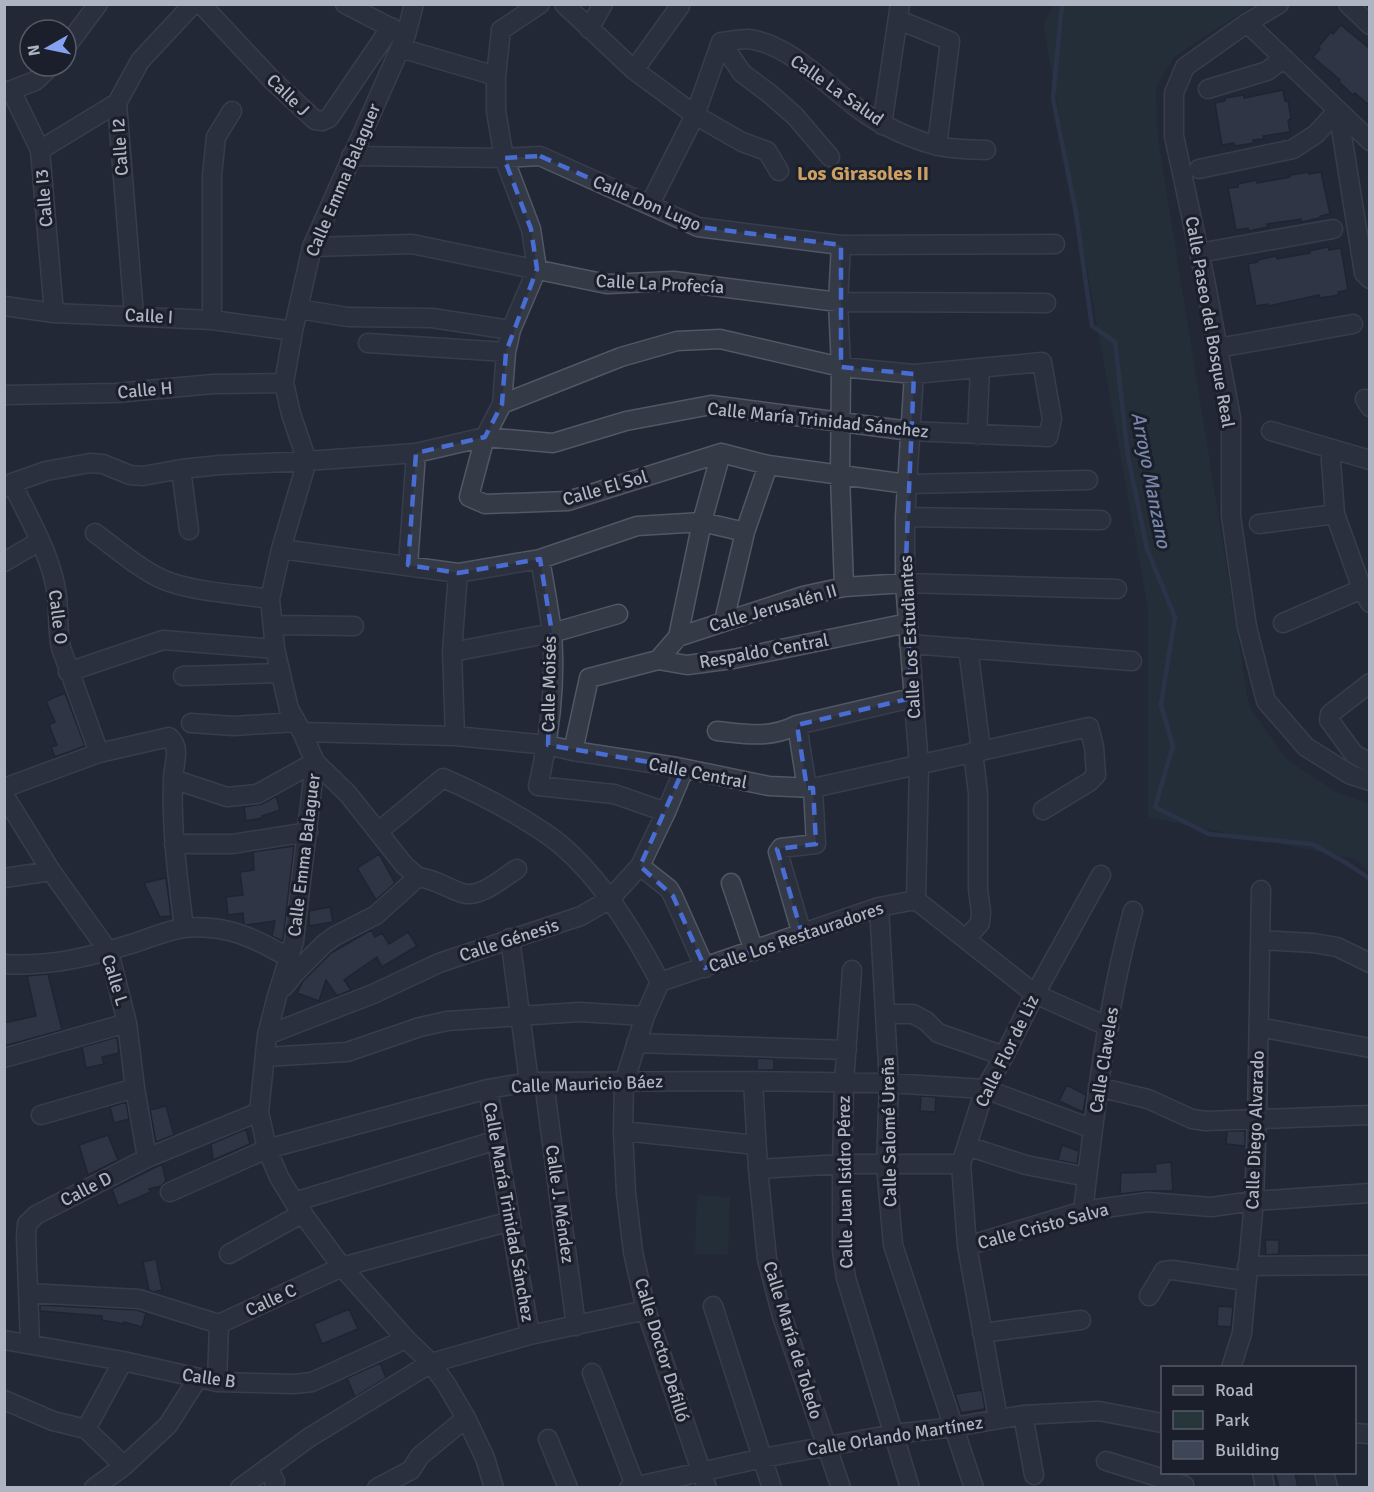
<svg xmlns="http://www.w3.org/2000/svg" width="1374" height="1492" viewBox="0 0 1374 1492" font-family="Signika,sans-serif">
<rect width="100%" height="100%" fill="#222836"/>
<path fill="#26363a" d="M1054 5H1253L1174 57 1156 87 1158 139 1249 706 1286 759 1336 792 1369 804V872L1356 859 1148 817V609L1043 24Z
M697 1195 730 1197 728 1255 695 1254Z"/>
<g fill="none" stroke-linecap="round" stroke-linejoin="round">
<path stroke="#36415d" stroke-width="4.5" d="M1062 4 1053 98 1076 213 1092 326 1115 342 1128 456 1147 549 1175 617 1161 705 1173 746 1155 807 1209 834 1312 844 1348 864 1370 879"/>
</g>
<path fill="#3e4556" stroke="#1c212d" stroke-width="1.5" d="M1341 25 1370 49V106L1355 93 1353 95 1339 82 1340 80 1313 57 1320 49 1318 47 1331 32 1333 34Z
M1283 90 1285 101 1288 100 1291 119 1288 120 1290 132 1263 136 1264 139 1253 140 1254 143 1235 146 1234 143 1222 145 1215 103 1225 101V98L1244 95V98Z
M1309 172V174L1321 172 1330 214 1320 216V218L1301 222V219L1267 224 1268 227 1249 231 1248 228 1236 230 1228 188 1238 187V184L1257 180V183L1290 177V175Z
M1328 247 1329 250 1341 248 1348 290 1338 292 1339 295 1320 298 1319 295 1269 306 1268 304 1256 306 1248 264 1258 262V260L1276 256 1277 259 1310 253 1309 251Z
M65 693 85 746 55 757 51 747 57 745 49 725 55 722 46 701Z
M276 796 280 810 262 816V818L246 821 244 807 262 804Z
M294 846 283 939 282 941 272 936 275 921 246 925 244 924 243 913 228 915 226 897 243 895 240 872 254 870 253 852Z
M379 854 395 883 376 900 357 868Z
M166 878 171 916 160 917 144 883Z
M330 907 333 922 309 926V911Z
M371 930 375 937 382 933 389 944 408 932 417 946 382 967 377 957 344 980 351 990 337 996 326 980 319 1001 297 993 303 981 331 953Z
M48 974 62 1030 4 1046V1023L36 1016 27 976Z
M117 1037 119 1053 102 1057 104 1064 86 1068 82 1047Z
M757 1058 774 1059V1070H757Z
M1067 1085 1086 1095 1083 1112 1059 1101Z
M921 1096 936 1097 935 1112 920 1111Z
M126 1102 129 1119 114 1123 110 1107Z
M166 1106 174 1135 156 1142 150 1110Z
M246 1129 250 1144 213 1160 211 1144Z
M1227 1131H1245V1146L1226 1144Z
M108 1135 118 1160 88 1175 79 1145Z
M1062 1145 1079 1151 1077 1164 1058 1160Z
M1171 1162 1173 1191H1146L1120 1194 1121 1173 1156 1172 1155 1164Z
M162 1164 166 1181 161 1186 149 1189 151 1192 118 1206 112 1189Z
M1265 1240H1279V1254L1266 1255Z
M156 1259 162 1290 153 1292 149 1290 143 1262Z
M40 1305 137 1310 146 1313 142 1327 124 1322V1324L102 1320V1316L40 1311Z
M1218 1306 1233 1307 1231 1327 1217 1326Z
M349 1309 358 1329 322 1344 314 1324Z
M380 1363 386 1378 355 1397 347 1378Z
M982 1390 985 1409 961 1413 955 1394Z
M1275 1473H1295L1298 1488H1279Z"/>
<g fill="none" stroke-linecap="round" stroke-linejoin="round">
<g stroke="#525765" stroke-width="21">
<path id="minor" d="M201 4 272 80 315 120 322 121 329 118 391 27
M345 4 401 33
M414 4 406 35 312 247 293 331 284 383 291 414 307 461 281 549 270 599 275 649 289 709 302 732 315 762 294 941 277 996 267 1035 259 1112 267 1149 279 1177 294 1202 342 1267 406 1339 431 1363 446 1384 466 1418 485 1458 494 1488
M540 4 501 30 496 76V111L504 158 531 229 537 269 511 330 506 352 502 404 485 437 469 497 485 504 568 501 721 453 768 465 907 484 1088 480
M564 4 634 70 695 115 742 142 767 151 779 171
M1279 4 1247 23 1185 67 1174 93V136L1205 280 1231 418V516L1247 627 1266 701 1306 747 1351 775 1370 781
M1348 4 1370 25
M899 20 950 41 937 146
M1247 23 1370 141
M589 29 603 4
M721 42C729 41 740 39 748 39 797 44 841 104 884 125 900 133 918 141 935 145 951 150 970 149 986 150
M721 42 742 73 770 94 795 116 830 157
M66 47 98 4
M400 48 496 76
M634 70 680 6
M1208 89 1267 71 1283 59
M11 90 40 150 54 313
M4 93 35 81 51 66
M1338 110 1364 273 1370 279
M882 125 900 4
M40 150 117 103
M351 156 504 158 540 156 698 227 841 245 1055 244
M1199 169 1293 149 1316 134 1338 110
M650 204 695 115 721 42
M841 245 838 302 841 367 840 476 844 587
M312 247 412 244 607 284 673 281 838 302 1046 303
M1199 253 1333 229
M4 306 54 313 212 320 293 331
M298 309 348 317 432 318 511 330
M134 315 117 103 140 61 193 4
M212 320V175L216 137 232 111
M368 343 506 352
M1218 348 1353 324
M914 374 905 517V583L919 766 916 900
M4 395 116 393 213 384 284 383
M1365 399 1370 407
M1271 431 1370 460
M977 435 980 369
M1330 448 1335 514 1362 589 1370 603
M181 469 189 530
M12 483C29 519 52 556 57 596 59 614 57 630 61 648L99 753
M4 488 12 483 46 471 90 463 103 464 130 475 143 476 181 469 220 465 307 461 416 453 485 437 553 443 626 421 711 405 910 431 1048 437 1052 419 1042 362 914 374 841 367 720 339 677 341 621 357 502 404
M905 517 1101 520
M1259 524 1335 514
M95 533C117 549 139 569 164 580 193 592 238 594 270 599
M281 549 458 573 540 559 637 526 702 522 745 532
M540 559C544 583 549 608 552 633 556 685 550 735 538 786L614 794 666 812
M4 562 40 541
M408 565 416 453
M724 621 745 532 768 465
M1283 623 1362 589
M273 625 354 626
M678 637 702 522 721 453
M909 644 1132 661
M968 648 981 750
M452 652 552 633 618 614
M658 660 678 637 803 596 844 587 905 583 1117 589
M68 672 163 640 275 649
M183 676 280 673
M1370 683 1330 714 1329 720 1354 754 1370 763
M191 723 234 726 296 722
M717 731C747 734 769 739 797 725
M302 732 455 736 548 745 573 751 677 767 769 786 813 788 1089 727 1094 747 1096 775 1089 782 1043 810
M455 736 452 652 458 573
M573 751 589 678 658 660 687 665 733 659 908 623
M315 762 348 794 405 866 418 877
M173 779 227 797 257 794 315 762
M4 788 99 753 169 737C182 748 173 765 173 780 171 830 178 879 184 928
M807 788 797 725 912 698
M4 795 51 871 109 952 127 1023 135 1088 147 1158
M379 831 443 778C478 793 514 812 545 833 593 865 634 932 660 982
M174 844H232L308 832
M640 866 669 889 673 896 705 968
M418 877C435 879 447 888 462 893 480 899 502 878 517 869
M4 878 51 871
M731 883 754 951
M879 907 889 1083 886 1165 893 1245 974 1488
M802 934 778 852 781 848 816 844 813 788
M510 938 529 1082
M966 939 980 923 981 912 978 889V793L973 752
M1260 940 1313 943 1337 947 1370 963
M4 964C48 967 90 957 131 944 148 939 167 930 184 928 226 924 255 938 289 958
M852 970 844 1083 842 1164V1251L846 1278 910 1488
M660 982 645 1016 624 1083 623 1131 626 1193 633 1252 646 1310 707 1488
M660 982 879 907 916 900 1035 994 1109 1027
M284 987 296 972 324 944 335 936 376 915 418 877
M885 1014H913L926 1021 938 1033 1004 1056
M1259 1027 1370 1048
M267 1035 373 994 439 963 581 916 610 899 640 866 666 812 684 769
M636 1043 847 1050
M265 1057 347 1052 420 1027 447 1021 579 1012 645 1016
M4 1058 127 1023
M753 1081 758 1169 767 1259 782 1316 841 1488
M544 1082 576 1326
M1098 1087 1148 1099 1192 1119 1206 1121 1370 1115
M488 1089 530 1335
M41 1115 135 1088
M623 1131 756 1145
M967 1146 1026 1165 1087 1177
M758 1169 842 1164H961
M170 1192 267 1149 488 1089 529 1082 753 1081 889 1083 985 1089 1093 1129
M294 1202 497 1140
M1083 1211C1095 1111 1106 1008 1133 911
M967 1246 1083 1211 1148 1202 1211 1207 1254 1201 1370 1193
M229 1254 303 1213
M1247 1266 1370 1265
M28 1293 139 1299 219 1324 342 1267 511 1221
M1149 1296 1164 1271 1173 1270 1246 1281
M713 1306 772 1488
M982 1333 1081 1320
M4 1340 123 1361 217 1382 294 1384 312 1382 406 1339
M30 1343 26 1237 27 1224 36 1215 147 1158 259 1112
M1231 1368 1242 1333 1254 1201 1257 1118 1261 890
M592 1373 636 1488
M217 1382 219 1324
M4 1400 53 1421 86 1429 124 1466
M1023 1415 1034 1475
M998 1418 967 1246 961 1164 985 1089 1004 1056 1035 994 1101 875
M86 1429 123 1361
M1354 1433 1370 1434
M548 1439 568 1488
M1106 1461 1184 1485
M267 1468 275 1481 274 1488
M1262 1472 1265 1488
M1324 1472 1328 1488
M94 1488 124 1466 168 1425 198 1378
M240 1488 310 1437 431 1363 530 1335 646 1310
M377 1488 411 1470 420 1456 466 1418
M629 1488 763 1458 894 1434 954 1427 1023 1415 1099 1411 1162 1423"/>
</g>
<use href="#minor" stroke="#353a47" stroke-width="18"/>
</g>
<path d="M0 0H1374V1492H0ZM540 156 698 227 841 245V367L914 374 905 583 912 698 797 725 807 788H813L816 844 777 849 802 934 705 968 673 896 640 866 684 768 548 745 552 633 540 559 458 573 408 565 416 453 485 437 502 404 506 352 537 269 531 229 504 158Z" fill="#222836" fill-opacity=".55" fill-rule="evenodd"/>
<path fill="none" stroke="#496dd2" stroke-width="4.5" stroke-dasharray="12 8" stroke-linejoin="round" d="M540 156 698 227 841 245V367L914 374 905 583 912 698 797 725 807 788H813L816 844 777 849 802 934 705 968 673 896 640 866 684 768 548 745 552 633 540 559 458 573 408 565 416 453 485 437 502 404 506 352 537 269 531 229 504 158Z"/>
<g text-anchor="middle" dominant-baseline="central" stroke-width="6" stroke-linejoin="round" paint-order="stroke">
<g font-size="18" fill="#afb4c3" stroke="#1a1f2b">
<text transform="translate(837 90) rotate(35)">Calle La Salud</text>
<text transform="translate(288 95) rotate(44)">Calle J</text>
<text transform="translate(120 147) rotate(-94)">Calle I2</text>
<text transform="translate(343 180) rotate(-67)">Calle Emma Balaguer</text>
<text transform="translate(44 198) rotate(-95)">Calle I3</text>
<text transform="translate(647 203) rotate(23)">Calle Don Lugo</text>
<text transform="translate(660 284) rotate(3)">Calle La Profecía</text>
<text transform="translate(149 316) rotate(3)">Calle I</text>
<text transform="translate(1210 322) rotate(80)">Calle Paseo del Bosque Real</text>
<text transform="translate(145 390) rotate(-5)">Calle H</text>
<text transform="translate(818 420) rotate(6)">Calle María Trinidad Sánchez</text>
<text transform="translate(605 488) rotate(-16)">Calle El Sol</text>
<text transform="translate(773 608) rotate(-16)">Calle Jerusalén II</text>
<text transform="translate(58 617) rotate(83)">Calle O</text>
<text transform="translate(910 637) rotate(-93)">Calle Los Estudiantes</text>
<text transform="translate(764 651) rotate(-10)">Respaldo Central</text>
<text transform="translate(549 684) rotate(-89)">Calle Moisés</text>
<text transform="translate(698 773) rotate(11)">Calle Central</text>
<text transform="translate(304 855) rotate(-83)">Calle Emma Balaguer</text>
<text transform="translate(796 937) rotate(-19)">Calle Los Restauradores</text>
<text transform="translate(509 940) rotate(-18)">Calle Génesis</text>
<text transform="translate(115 980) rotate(73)">Calle L</text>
<text transform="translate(1007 1051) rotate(-64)">Calle Flor de Liz</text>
<text transform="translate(1104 1060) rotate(-81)">Calle Claveles</text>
<text transform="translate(587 1084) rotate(-2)">Calle Mauricio Báez</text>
<text transform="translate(1255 1130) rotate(-88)">Calle Diego Alvarado</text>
<text transform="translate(889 1132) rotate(-91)">Calle Salomé Ureña</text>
<text transform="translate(845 1182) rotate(-91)">Calle Juan Isidro Pérez</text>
<text transform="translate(86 1189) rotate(-27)">Calle D</text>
<text transform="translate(560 1204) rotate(82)">Calle J. Méndez</text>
<text transform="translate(509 1212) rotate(80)">Calle María Trinidad Sánchez</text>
<text transform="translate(1043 1226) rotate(-15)">Calle Cristo Salva</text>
<text transform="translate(271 1300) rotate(-25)">Calle C</text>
<text transform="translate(793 1340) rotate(73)">Calle María de Toledo</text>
<text transform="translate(662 1350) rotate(73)">Calle Doctor Defilló</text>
<text transform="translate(209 1378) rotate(8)">Calle B</text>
<text transform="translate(895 1436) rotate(-9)">Calle Orlando Martínez</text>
</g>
<g font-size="20" font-weight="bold" fill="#cc9f62" stroke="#1a1f2b">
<text x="863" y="173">Los Girasoles II</text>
</g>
<g font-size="20" font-style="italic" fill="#7987aa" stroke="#1a1f2b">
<text transform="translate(1151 480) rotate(79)">Arroyo Manzano</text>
</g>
</g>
<rect width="1374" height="1492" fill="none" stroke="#afb4c3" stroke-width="12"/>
<rect x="1161" y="1366" width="195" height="108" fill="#1a1f2b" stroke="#565b68" stroke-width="1.5"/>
<rect x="1173" y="1386" width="30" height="9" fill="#353a47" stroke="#565b68" stroke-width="1.5"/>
<text x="1215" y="1396" font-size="18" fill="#afb4c3">Road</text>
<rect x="1173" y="1411" width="30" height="18" fill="#26363a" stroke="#565b68" stroke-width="1.5"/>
<text x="1215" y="1426" font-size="18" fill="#afb4c3">Park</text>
<rect x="1173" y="1441" width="30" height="18" fill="#3e4556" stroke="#565b68" stroke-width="1.5"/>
<text x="1215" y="1456" font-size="18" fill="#afb4c3">Building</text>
<g transform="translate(48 48) rotate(261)"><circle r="28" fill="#1a1f2b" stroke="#565b68" stroke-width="1.5"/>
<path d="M0-4.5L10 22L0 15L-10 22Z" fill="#87a1f1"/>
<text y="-9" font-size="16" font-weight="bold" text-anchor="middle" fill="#afb4c3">N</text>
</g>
</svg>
